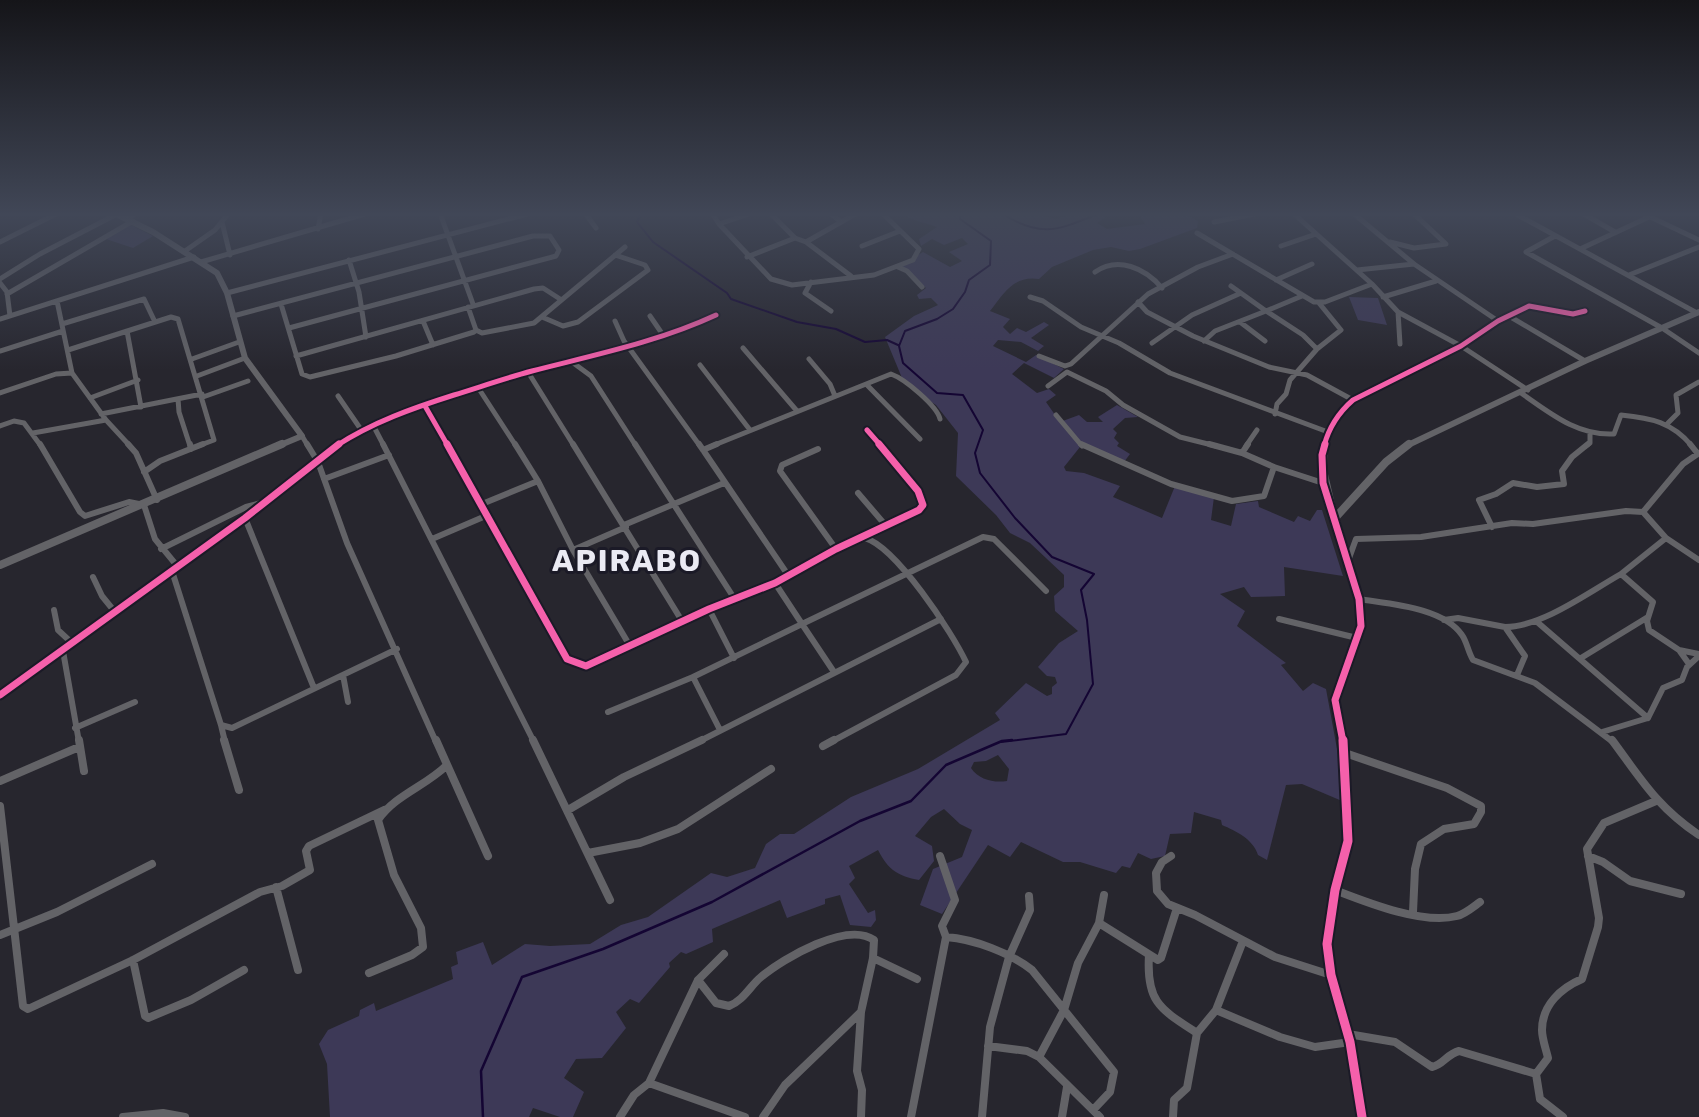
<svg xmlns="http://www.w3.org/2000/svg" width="1699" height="1117" viewBox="0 0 1699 1117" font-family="Rubik,sans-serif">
<rect width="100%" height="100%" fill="#27262e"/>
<path fill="#3d3957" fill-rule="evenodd" d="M901 213H1033L1056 219 1073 213H1111L1097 223 1107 229 1145 224 1138 213H1183L1198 221 1197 228 1140 249 1129 251 1111 247 1093 250 1052 267 1039 279C1014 275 1004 293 990 311L1010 319 1003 327 1010 334 1017 328 1026 332 1044 322 1049 325 1031 338 1044 346 1038 351 1021 342 998 340 993 346 1026 362 1036 355 1064 369 1054 378 1024 363 1012 374 1037 393 1049 389 1056 395 1046 402 1060 422 1079 415 1087 422H1103L1098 417 1117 405 1138 417 1125 418 1113 429 1117 433 1114 438 1119 443 1117 446 1130 454 1124 462 1080 447 1064 467 1066 471 1084 473 1120 486 1113 497 1162 518 1175 486 1214 497 1211 520 1231 526 1236 504 1258 501 1259 507 1294 522 1298 516 1310 521 1317 510H1322L1343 576 1284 567 1285 596 1251 597 1244 587 1220 594 1245 611 1237 626 1286 663 1281 665 1303 691 1313 683 1326 689 1342 776V801L1302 784 1286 785 1267 860 1258 855C1253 839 1236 831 1222 825L1221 820 1194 812 1191 833 1170 834 1165 856 1151 859 1138 853 1130 868 1122 866 1116 873 1080 862H1063L1021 842 1010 857 988 845 942 914 920 905 933 869 962 857 972 830 960 824 944 809 931 817 915 836 932 846 934 861 919 880C898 876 888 870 878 850L849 866 855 878 849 884 868 913 875 910 876 920 871 927 850 925 840 895 825 899V904L787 918 780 900 712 929 713 942 686 954 681 952 669 963 670 967 639 1003 630 999 616 1012 626 1028 602 1058 576 1059 564 1078 584 1092 573 1117H560L533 1108 529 1117H330L327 1064 319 1044 328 1030 359 1016 360 1010 374 1003 376 1011 453 979 451 967 458 964 456 952 483 942 492 965 525 944 550 946 590 944 621 925 648 917 711 873 727 877 755 868 766 844 780 834H794L851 797 918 769 1000 720 995 713 1026 683 1047 696 1052 694V687L1057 683 1055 677 1047 676 1038 667 1059 643 1078 631 1055 611 1054 596 1064 587V575L1030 543 1010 533 996 515 956 476 958 433 936 405 917 393 902 378 885 337 914 316 938 305 931 298 919 299 917 295 926 288 900 266 923 252 950 267 962 261 949 252 968 244 962 238 944 245 932 239 921 246 919 239 937 227C923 222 913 221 901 213ZM998 755 1009 769 1007 781C994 783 979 780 971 768L974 762 986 761Z
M131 225 153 236 133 248 106 239Z
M1349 297 1378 298 1387 325 1358 320Z"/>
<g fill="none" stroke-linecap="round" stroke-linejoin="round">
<path stroke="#140533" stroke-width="2" d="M641 213 637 222 653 242 727 293 731 299 797 322 836 329 865 342 887 340 898 345
M960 213V219L991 241 990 265 969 280 965 292 953 309 937 319 905 331 899 346 903 363 937 393 963 395 983 430 975 453 980 473 1015 518 1052 557 1094 574 1081 590 1087 620 1093 684 1066 734 1001 742
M1001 213C1042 239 1058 230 1100 213"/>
<path stroke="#140533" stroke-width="2.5" d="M483 1117 481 1071 522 977 603 949 712 902 860 821 911 801 946 765 1002 741 1012 740"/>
<path stroke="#636367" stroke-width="5" d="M444 213 441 216 473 304
M585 213 596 228
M712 213 719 224 752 213
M770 213 795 238 806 242 851 276
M830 213 841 222
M1293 213 1372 284 1398 312 1461 346 1528 390
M1353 213 1414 264 1498 321
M1514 213 1697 313
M1582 213 1615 232
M1642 213 1699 240
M127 218 137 213
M222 222 230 255
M1214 222 1259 213
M719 224 771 279 792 285 874 275 913 260 919 249 882 213
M318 229 321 213
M1197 233 1314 302H1325L1372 284
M1555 236 1526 252 1662 328 1699 353
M0 242 58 213
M806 242 857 213
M1390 242 1414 248 1446 244 1413 213
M862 246 900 231
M1281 246 1316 234
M1580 249 1649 217
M185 251 215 230 229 213
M747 257 795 238
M349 260 359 292 366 337
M201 262 368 213
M898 267 907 271 922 287
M1357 270 1414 264
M1095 272C1118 256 1145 268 1162 288
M1629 275 1699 247
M0 279 40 254 117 214
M1276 280 1312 264
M811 282 805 293 831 311
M0 283 7 292 10 316
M1231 286 1266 311
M227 293 531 213
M7 294 133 221
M1030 297 1043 301 1081 327 1119 343 1170 373 1328 432
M1383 297 1436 281
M57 301 72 373 106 420 130 446
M1138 302 1147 312 1193 336 1269 367 1307 375 1353 400
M281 304 302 374 310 377 396 356 474 332 476 330 468 307
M1398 312 1400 344
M233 316 533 236H550L559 250 556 256 289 328
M650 316 663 335
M1509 316 1585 361
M542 317 563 326 578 322 648 270 645 265 615 255
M0 319 194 257
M423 321 433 345
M615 321 624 341 700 446
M1240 322 1265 341
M62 324 144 299 155 322
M476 330 482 333 534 323 625 247
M127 331 141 407
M1204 341 1215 331 1266 311
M1152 343 1192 315 1241 293
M743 348 797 411
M1317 349 1341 330 1319 303
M68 350 171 317 178 319 214 440 198 446
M0 351 63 331
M296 356 534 289 543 288 560 299
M1039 356 1065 366 1071 364 1148 294 1198 267 1233 254
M192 359 239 342
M809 359 830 384 835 396
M572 362 591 376 636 446
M700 365 750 430
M528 372 574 446
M197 376 245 358
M867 385 920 439
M1048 386 1067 372 1106 391 1123 405 1180 437 1216 446
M479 389 516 446
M0 393 56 374 72 373
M1521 393C1550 413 1577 436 1614 434L1621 415C1651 418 1672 422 1692 446
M338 396 362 431
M203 397 248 381
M90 398 138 380
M178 399 179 412 190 446
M425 406 448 446
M101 414 202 394
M1275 414 1277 404 1286 394 1290 380 1317 349 1303 335 1266 311 1302 296
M1056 415 1082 446
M1668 423 1678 413 1676 395 1699 382
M373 425 384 446
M0 426 14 421 24 423 41 446
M867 430 881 446
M33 433 106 420
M302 436 308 446
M336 446C373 422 413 408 454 395 480 387 506 378 532 371 594 355 658 342 716 315
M712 446 891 374C905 379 937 406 940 419
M1246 446 1257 430
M1325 446 1331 427 1353 400 1461 346 1498 321 1529 306 1573 314 1585 311
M1586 446 1590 443V434"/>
<path stroke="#636367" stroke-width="6" d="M40 444 80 512 85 516 129 502 144 505 155 539 178 567
M128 444 136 453 157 500
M190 444 191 449
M307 444 318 462 347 543 436 742
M383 444 534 742
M447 444 567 659 586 666 709 609 775 583 836 549 919 510 923 505 918 491 879 444
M515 444 538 481 573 550 630 646
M573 444 682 621
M635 444 734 598
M699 444 788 575
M1081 444 1171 484 1232 501 1264 496 1274 467 1323 483
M1209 444 1242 453 1274 467
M1325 444 1324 470 1335 518
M1690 444 1698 454
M818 449 782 465 780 471 836 549
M703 450 717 444
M1242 453 1248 444
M1699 453 1683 464 1643 512 1666 538 1699 560
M144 472 160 461 203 444
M324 479 389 455
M858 493 887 527
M482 504 538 481
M245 518 314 688
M624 525 724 483
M1492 527 1479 500 1496 494 1513 483 1537 487 1564 484 1562 471 1572 457 1588 444
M1666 538 1621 574 1653 602 1647 621 1649 630 1679 650 1689 664
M432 539 488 515
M161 549 246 507 261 503
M573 550 626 527
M1348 561 1356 539 1421 537 1512 523 1533 524 1626 511 1643 512
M172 571 221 725 232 728 397 649
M93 577 102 596 115 612
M1359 599C1389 604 1443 607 1462 635 1467 642 1468 652 1473 660L1535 683 1613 742
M709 609 734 658
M54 610 58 630 72 643
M1279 619 1357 638
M1444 620 1458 618 1505 627 1525 656 1517 675
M1536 621 1648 718
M1505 627C1542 627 1589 592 1621 574
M1679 650 1699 654
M63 651 79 742
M1581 658 1648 617
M834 672 802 624 983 537 994 539 1046 591
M343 675 348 702
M693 677 720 730
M0 695 245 518 339 444
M608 712 693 677 802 624 775 583
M221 725 225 742
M75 728 135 702
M1602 732 1648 718 1663 688 1682 680 1687 667 1699 656
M698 742 941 619
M831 742 956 675 966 662C952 632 896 547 865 538"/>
<path stroke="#636367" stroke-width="8" d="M79 740 84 771
M224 740 239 790
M436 740 488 856
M533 740 610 900
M1612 740C1641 779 1657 807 1699 835
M823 746 834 740
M1345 753 1447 788 1481 806V812L1474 824 1444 829 1421 844 1415 869 1413 912
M0 781 79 747
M0 806 23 1006 28 1009 133 960 260 892 282 886 310 870 306 851 309 846 384 810
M568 810 624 777 702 740
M588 853 640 843 678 829 771 769
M940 856 955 900 942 926 946 937
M1171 856 1162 862 1156 873 1157 891 1168 904 1195 915 1275 957 1331 975
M1588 856 1603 862 1630 881 1681 894
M276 887 298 970
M1335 890C1366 902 1423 925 1457 916 1465 914 1473 907 1480 902
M1099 923 1158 960 1161 958 1177 908
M0 935 57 912 152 864
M1149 955C1146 1002 1160 1009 1197 1033
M873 958 917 979
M133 960 145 1016 148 1018 191 1000 244 970
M369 973 412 955 423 947 421 928 394 875 378 820C395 795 426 786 447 765
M698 980 716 1003 729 1006C744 1000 750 986 761 977 784 958 847 921 874 940L873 958 861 1012 785 1085 763 1117
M1216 1010 1280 1037 1315 1047 1350 1042
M861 1012 857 1071 862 1090 861 1117
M1348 1034 1395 1042 1432 1067C1443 1065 1447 1054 1459 1051L1536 1074 1540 1099 1563 1117
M988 1046 1027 1051 1039 1057
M1536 1074 1548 1058C1546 1049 1542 1039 1542 1030 1542 1005 1561 988 1582 979L1598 927 1599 918 1587 849 1604 823 1656 801
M649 1083 745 1117
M123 1117 163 1113 185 1117
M620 1117 634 1095 649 1083 698 980 724 954
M911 1117 946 937C974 939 1010 953 1032 970L1114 1072 1110 1092 1093 1110
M982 1117 990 1027 1009 957 1030 910 1029 896
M1062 1117 1067 1087
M1100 1117 1039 1057 1064 1010 1078 963 1099 923 1104 895
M1173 1117 1174 1100 1187 1088 1197 1033 1216 1010 1243 941"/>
<path stroke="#636367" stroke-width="6" d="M114 213 153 232 217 273 227 293 245 358 302 436 278 446
M1406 446 1585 361 1699 312"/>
<path stroke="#636367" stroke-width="8" d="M0 565 282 444
M1343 742 1335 700 1361 626 1359 599 1335 518 1386 462 1409 444"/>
<path stroke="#636367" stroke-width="10" d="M1343 740 1348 841 1335 890 1327 944 1331 975 1350 1042 1362 1117"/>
<g stroke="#1b1a27" stroke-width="9">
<path id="cycleway-far2" d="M425 406 448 446
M867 430 881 446
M336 446C373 422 413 408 454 395 480 387 506 378 532 371 594 355 658 342 716 315
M1324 446C1329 427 1338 413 1353 400L1461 346 1498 321 1529 306 1573 314 1585 311"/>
</g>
<g stroke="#1b1a27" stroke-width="11">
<path id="cycleway-far1" d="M447 444 567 659 586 666 709 609 775 583 836 549 919 510 923 505 918 491 879 444
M1325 444 1322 455 1323 483 1359 599 1361 626 1335 700 1343 742
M0 695 245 518 339 444"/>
</g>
<g stroke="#1b1a27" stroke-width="13">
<path id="cycleway" d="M1343 740 1348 841 1335 890 1327 944 1331 975 1350 1042 1362 1117"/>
</g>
<use href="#cycleway-far2" stroke="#f560ab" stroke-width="5"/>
<use href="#cycleway-far1" stroke="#f560ab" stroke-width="7"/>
<use href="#cycleway" stroke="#f560ab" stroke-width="9"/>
</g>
<linearGradient id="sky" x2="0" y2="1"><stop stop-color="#151519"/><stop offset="0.58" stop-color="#414757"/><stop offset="1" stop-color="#414757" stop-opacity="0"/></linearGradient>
<rect width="1699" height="370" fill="url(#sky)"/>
<g text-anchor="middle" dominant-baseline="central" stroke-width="6" stroke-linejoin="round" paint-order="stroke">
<g font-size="30" font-weight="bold" letter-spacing="2" fill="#eaeaf3" stroke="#1b1a27">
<text x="627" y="561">APIRABO</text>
</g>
</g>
</svg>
